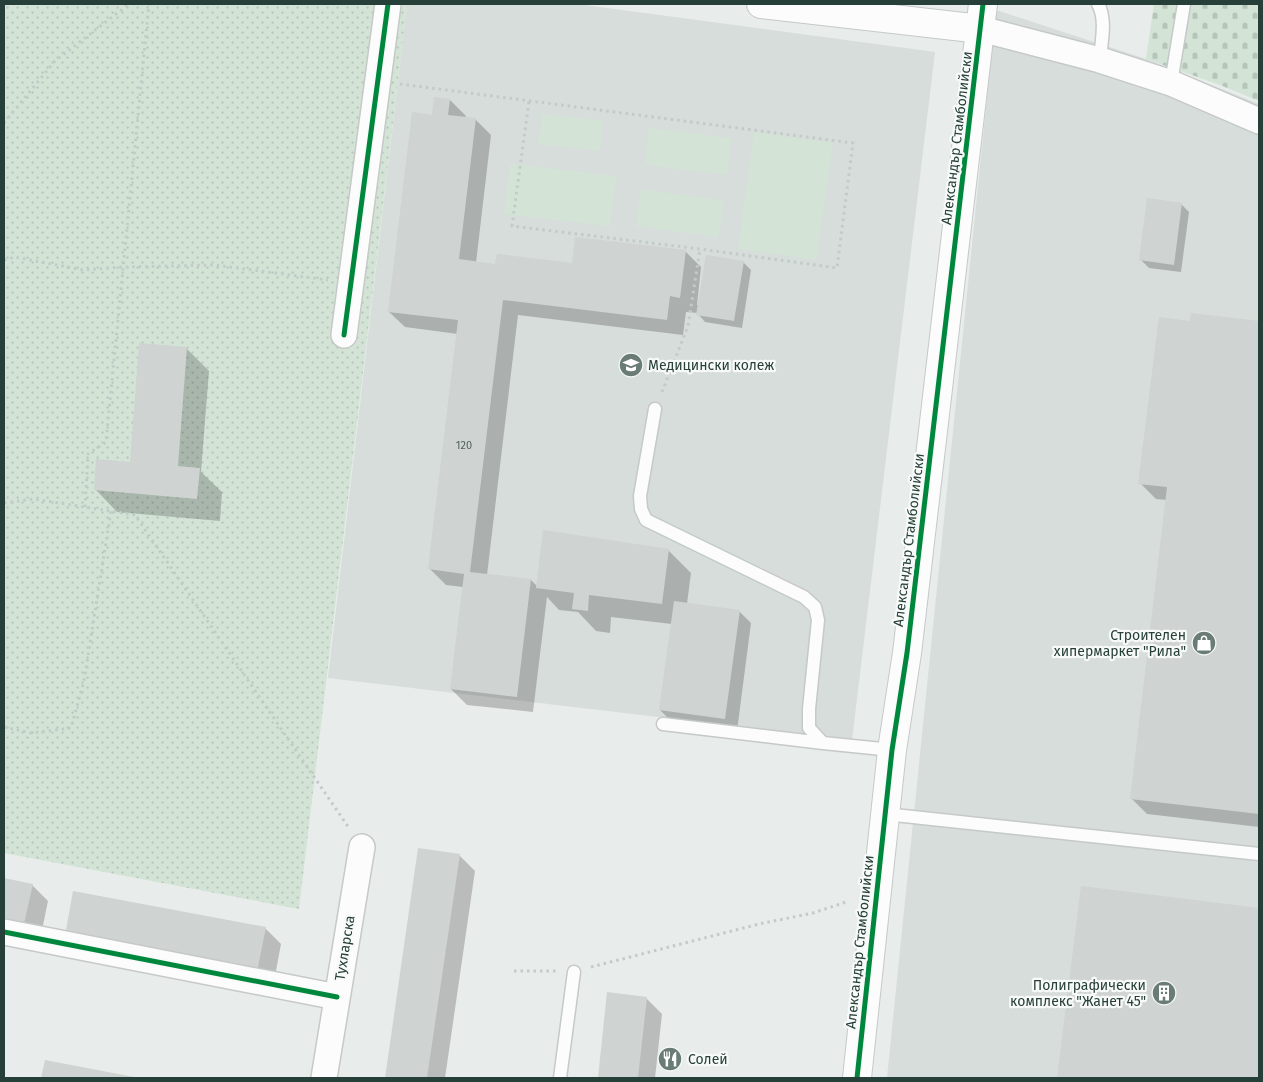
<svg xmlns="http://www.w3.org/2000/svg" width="1263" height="1082" viewBox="0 0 1263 1082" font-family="'Fira Sans',sans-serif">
<defs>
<pattern id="cemetery-stones" width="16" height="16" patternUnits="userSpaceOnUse" patternTransform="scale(1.25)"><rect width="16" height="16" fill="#d3e4d7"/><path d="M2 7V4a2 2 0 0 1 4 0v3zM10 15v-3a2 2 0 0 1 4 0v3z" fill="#b5c5b9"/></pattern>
<pattern id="park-dots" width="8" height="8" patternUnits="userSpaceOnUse" patternTransform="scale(1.25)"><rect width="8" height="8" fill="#d3e4d7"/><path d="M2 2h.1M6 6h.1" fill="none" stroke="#b5c5b9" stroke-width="1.8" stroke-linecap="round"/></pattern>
</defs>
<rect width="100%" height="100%" fill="#e8ecea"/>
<path fill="#d6ddda" d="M407 4H577L935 52 852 740 328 678Z
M996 10 1146 59 1259 104V1078H887Z"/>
<path fill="url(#cemetery-stones)" d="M1154 4H1259V101L1220 85 1146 59Z"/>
<path fill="url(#park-dots)" d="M4 4H407L299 909 4 853Z"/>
<path fill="#d3e4d7" d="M542 114 603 121 600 151 538 144Z
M649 128 731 138 727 175 645 165Z
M754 132 833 143 816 260 738 249Z
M510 164 616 176 610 226 504 214Z
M641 189 724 201 718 237 636 226Z"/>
<path fill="#0003" d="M450 100 466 116 465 118 475 119 491 135 476 263 496 265 573 264 685 251 701 267 697 305H699L743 262 751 270 742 328 705 322 698 314V313L686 312 683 335 518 315 487 575 531 580 537 586 668 550 691 573 687 604 739 611 751 623 737 731 672 722 660 710 672 624 611 617 610 633 596 631 578 612 559 610 547 597 533 712 467 705 451 689 463 587 446 585 430 569 458 334 405 327 389 312 433 116Z
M1181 204 1189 212 1181 272 1149 268 1141 260Z
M1192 314 1259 322V827L1147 814 1131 798 1167 500 1156 499 1140 483 1191 322Z
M186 348 209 371 201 472 222 492 220 521 117 512 95 489 132 464Z
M419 849 459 855 475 871 445 1078H386Z
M4 879 32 885 48 901 40 940 4 932Z
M1083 887 1259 909V1078H1058Z
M265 928 281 944 273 987 82 951Z
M609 994 646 998 662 1014 655 1078H599Z
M46 1061 133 1078H42Z"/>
<path fill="#cfd3d1" d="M434 97 450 99 448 115 476 118 459 259 495 264 497 254 572 263 575 237 686 250 680 298 670 296 667 320 503 300 470 572 531 579 517 697 450 689 464 574 428 569 458 320 388 312 412 112 432 115Z
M1147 198 1182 203 1174 265 1139 260Z
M706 255 744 261 734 321 696 315Z
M1191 313 1259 321V814L1130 799 1167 487 1138 484 1159 317 1190 321Z
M139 343 187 347 178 466 200 468 197 499 94 490 96 459 130 462Z
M543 530 669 549 662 604 589 595 588 611 572 609 574 593 536 588Z
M674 601 740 610 725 719 659 710Z
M418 848 460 854 427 1078H385Z
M4 878 33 884 24 924 4 920Z
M1081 886 1259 908V1078H1057Z
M73 891 266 927 257 972 65 936Z
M607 992 647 997 638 1078H598Z
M45 1060 134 1077V1078H41Z"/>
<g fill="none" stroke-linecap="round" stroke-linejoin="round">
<g stroke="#c5c9c7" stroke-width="15">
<path id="lane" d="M1098 4C1107 20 1101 42 1100 60
M1171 83 1184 4
M655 409 640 496 641 509 646 520 804 597 815 607 818 620 809 709V728L823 743 892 750
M663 724 823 743
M885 814 1259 854
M560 1078 574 972"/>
</g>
<g stroke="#c5c9c7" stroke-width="28">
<path id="street" d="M981 29 1100 60 1171 83 1259 121
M344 335 388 4
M4 932 337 997
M324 1078 362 847"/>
</g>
<g stroke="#c4c9c7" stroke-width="30">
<path id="secondary" d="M761 4 981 29
M857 1078 892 750 907 653 983 4"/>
</g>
<path stroke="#c3cbc8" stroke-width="3" stroke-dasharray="2.5 4" stroke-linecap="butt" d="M400 84 853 143 837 268 700 249 512 226 529 101
M4 123 55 61 129 4
M4 260 15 257 83 270 123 267 215 265 328 280
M662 392 688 326 700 249
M4 503 34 499 135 515 349 828
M85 507 88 454 106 442 149 4
M4 727 31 733 71 728 84 681 111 511
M591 967 759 924 813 913 849 901
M514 971H556"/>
<use href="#lane" stroke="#fcfcfc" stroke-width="12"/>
<use href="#street" stroke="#fcfcfc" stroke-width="25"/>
<use href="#secondary" stroke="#fcfcfc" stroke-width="28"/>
<g stroke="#f7faf8" stroke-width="8">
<path id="cycleway" d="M344 335 388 4
M4 932 337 997
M857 1078 892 750 907 653 983 4"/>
</g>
<use href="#cycleway" stroke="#00873e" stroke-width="5"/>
</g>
<defs>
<g id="university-disc" transform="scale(1.25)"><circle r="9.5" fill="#6a7c76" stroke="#f7faf8"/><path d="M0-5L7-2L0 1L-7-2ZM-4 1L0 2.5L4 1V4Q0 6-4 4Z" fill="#fff"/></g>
<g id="shop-disc" transform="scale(1.25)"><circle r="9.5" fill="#6a7c76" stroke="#f7faf8"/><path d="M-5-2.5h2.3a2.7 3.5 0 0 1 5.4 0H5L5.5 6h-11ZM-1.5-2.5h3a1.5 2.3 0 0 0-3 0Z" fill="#fff"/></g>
<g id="building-disc" transform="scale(1.25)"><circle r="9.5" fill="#6a7c76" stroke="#f7faf8"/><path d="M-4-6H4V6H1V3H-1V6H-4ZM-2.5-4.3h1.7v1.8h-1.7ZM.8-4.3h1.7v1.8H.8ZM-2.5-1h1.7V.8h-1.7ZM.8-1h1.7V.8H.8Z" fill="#fff"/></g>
<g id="restaurant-disc" transform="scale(1.25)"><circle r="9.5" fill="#6a7c76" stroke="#f7faf8"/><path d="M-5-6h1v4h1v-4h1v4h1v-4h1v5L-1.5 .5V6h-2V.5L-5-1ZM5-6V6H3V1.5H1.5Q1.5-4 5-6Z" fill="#fff"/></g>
</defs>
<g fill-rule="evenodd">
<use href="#university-disc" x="631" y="365"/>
<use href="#shop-disc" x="1204" y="643"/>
<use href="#building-disc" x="1164" y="993"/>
<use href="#restaurant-disc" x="670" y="1059"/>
</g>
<g text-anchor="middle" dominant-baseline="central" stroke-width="4.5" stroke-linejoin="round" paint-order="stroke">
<g font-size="11" fill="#51655f">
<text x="464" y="445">120</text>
</g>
<g font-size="14" fill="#263f38" stroke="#f7faf8">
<text transform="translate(957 138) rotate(-83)">Александър Стамболийски</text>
<text transform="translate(909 540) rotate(-83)">Александър Стамболийски</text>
<text transform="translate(860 942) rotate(-84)">Александър Стамболийски</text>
<text transform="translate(345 948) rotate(-81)">Тухларска</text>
</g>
<g font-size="14" fill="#263f38" stroke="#f7faf8" text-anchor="start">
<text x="648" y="365">Медицински колеж</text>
<text x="1186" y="635" text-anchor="end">Строителен<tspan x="1186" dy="16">хипермаркет "Рила"</tspan></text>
<text x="1146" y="985" text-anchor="end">Полиграфически<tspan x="1146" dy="16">комплекс "Жанет 45"</tspan></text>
<text x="688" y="1059">Солей</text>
</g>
</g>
<rect width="1263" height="1082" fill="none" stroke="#263f38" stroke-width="10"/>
</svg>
